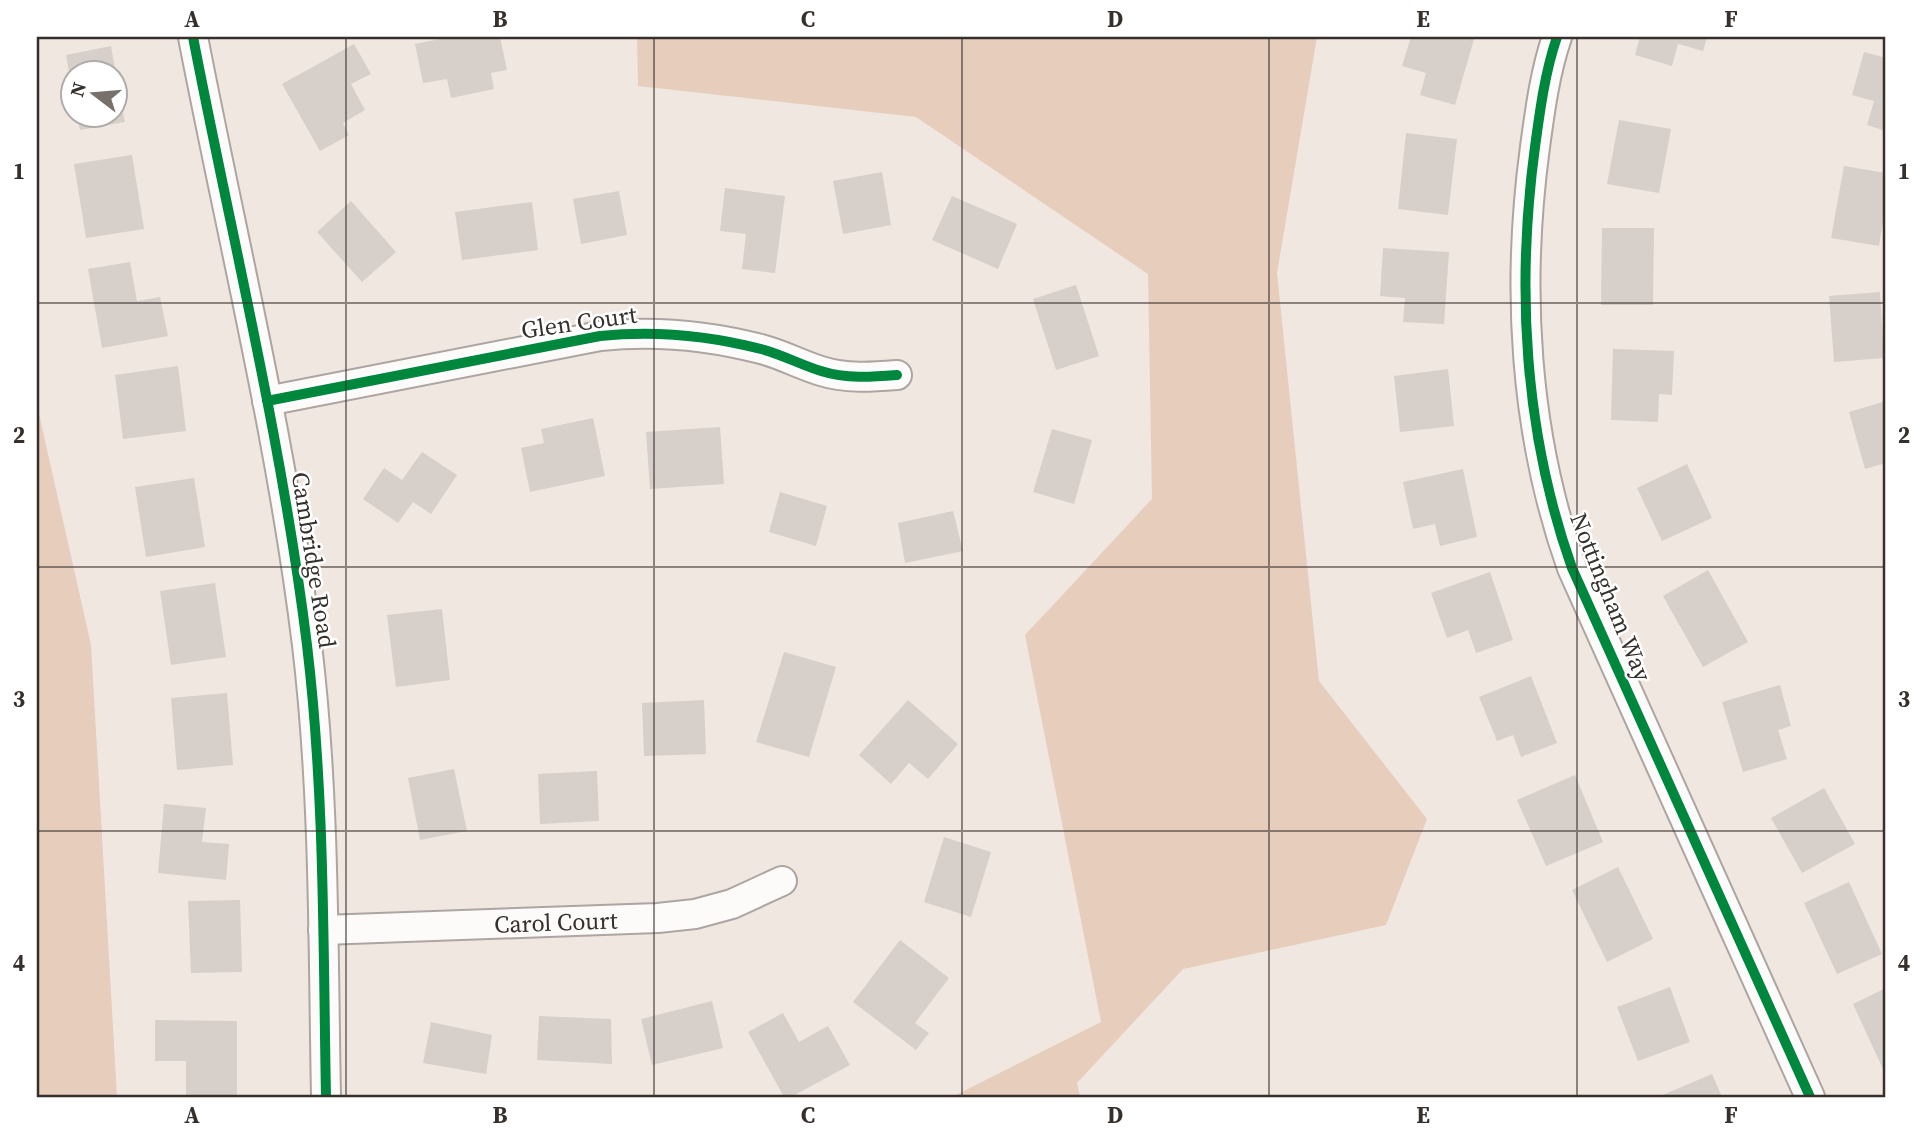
<svg xmlns="http://www.w3.org/2000/svg" width="1923" height="1134" viewBox="0 0 1923 1134" font-family="'Source Serif 4',serif">
<rect width="100%" height="100%" fill="#f1e7e1"/>
<path fill="#e6cdbc" d="M637 37H1317L1277 273 1319 681 1427 819 1386 925 1183 969 1077 1083 1080 1097H952L1101 1022 1025 635 1152 499 1148 274 916 117 638 86Z
M37 405 91 645 117 1097H37Z"/>
<path fill="#d6cfca" d="M450 37H500L507 70 491 73 494 89 451 98 447 79 423 83 415 44Z
M1411 37H1466L1474 39 1455 105 1420 95 1426 73 1402 66Z
M1640 37H1707L1703 51 1678 44 1672 66 1635 55Z
M354 44 371 74 351 84 365 110 343 123 349 135 320 151 282 84Z
M111 46 116 74H74L72 89 66 55Z
M1864 52 1886 58V131L1867 125 1874 101 1852 95Z
M116 80 125 122 80 130 77 116H116Z
M1619 120 1671 129 1659 193 1607 184Z
M1406 133 1457 139 1448 215 1398 209Z
M132 155 144 229 86 238 74 164Z
M1844 166 1886 173V202L1879 246 1831 238Z
M882 172 891 225 843 234 833 181Z
M725 188 785 196 775 273 742 269 746 234 720 231Z
M619 191 627 235 581 244 573 199Z
M952 196 1017 224 998 269 932 240Z
M351 201 396 252 362 282 317 232Z
M532 202 538 250 462 260 455 212Z
M1602 228H1654L1653 305H1601Z
M1383 248 1449 252 1444 324 1403 322 1405 298 1380 296Z
M130 262 137 301 160 297 168 336 102 348 88 269Z
M1076 285 1099 356 1056 370 1033 299Z
M1880 292 1884 358 1834 362 1829 296Z
M1613 349 1674 351 1672 395 1659 394 1658 422 1611 420Z
M178 366 186 431 123 439 115 375Z
M1448 369 1454 426 1400 432 1394 376Z
M1886 401V463L1865 469 1849 412Z
M593 418 605 476 530 492 521 448 544 443 541 429Z
M720 427 724 484 650 489 646 432Z
M1052 429 1092 440 1074 504 1033 492Z
M422 452 457 475 431 514 413 502 398 523 363 499 384 468 402 480Z
M1687 464 1712 518 1662 541 1637 488Z
M1463 469 1477 537 1440 546 1435 524 1413 529 1403 482Z
M194 478 205 547 146 557 135 487Z
M780 492 827 506 816 546 769 532Z
M953 511 963 551 905 563 898 523Z
M1708 570 1748 642 1703 667 1663 596Z
M1490 572 1513 640 1476 653 1468 630 1447 638 1431 593Z
M215 583 226 657 171 665 160 591Z
M442 609 450 680 396 687 387 615Z
M784 652 836 667 809 757 756 742Z
M1531 676 1557 743 1521 757 1513 735 1497 741 1479 697Z
M1780 685 1791 726 1778 730 1787 759 1743 772 1722 702Z
M227 693 233 765 177 770 171 698Z
M704 700 706 754 644 756 642 703Z
M908 700 958 744 928 779 909 763 891 784 859 755Z
M454 769 467 831 420 840 408 778Z
M597 771 599 821 540 824 538 774Z
M1575 775 1603 842 1546 866 1517 800Z
M1824 788 1855 844 1802 873 1771 818Z
M164 804 206 808 202 842 229 844 226 880 158 873Z
M944 837 991 852 971 917 924 902Z
M1618 867 1653 939 1607 962 1572 890Z
M1849 882 1882 954 1837 974 1804 903Z
M240 900 242 972 191 973 188 901Z
M900 940 949 978 915 1023 929 1033 916 1050 853 1002Z
M1670 987 1690 1042 1638 1061 1617 1007Z
M1886 988V1067L1883 1069 1853 1004Z
M712 1001 723 1048 652 1065 641 1019Z
M783 1013 799 1042 828 1026 850 1065 791 1097H784L748 1032Z
M539 1016 611 1019 612 1064 537 1060Z
M155 1020 237 1021V1097H186V1061H155Z
M431 1022 492 1035 486 1074 423 1063Z
M1712 1074 1722 1097H1658Z"/>
<g fill="none" stroke-linecap="round" stroke-linejoin="round">
<g stroke="#aca5a1" stroke-width="32">
<g id="minor">
<path d="M193 37C232 239 282 441 307 645 325 795 323 947 326 1097"/>
<path d="M1557 37C1545 72 1540 110 1535 147 1516 287 1524 433 1572 568L1810 1097"/>
<path d="M267 401 600 336C656 330 707 335 761 349 781 354 801 365 821 371 846 379 872 377 897 375"/>
<path id="s1" d="M323 930 658 918 695 914 732 904 782 881"/>
</g>
</g>
<use href="#minor" stroke="#fdfbfa" stroke-width="28"/>
<g stroke="#fff" stroke-width="15">
<path id="cycleway" d="M193 37C232 239 282 441 307 645 325 795 323 947 326 1097
M1557 37C1545 72 1540 110 1535 147 1516 287 1524 433 1572 568L1810 1097
M267 401 600 336C656 330 707 335 761 349 781 354 801 365 821 371 846 379 872 377 897 375"/>
</g>
<use href="#cycleway" stroke="#00873e" stroke-width="10"/>
</g>
<path fill="none" stroke="#36302c" stroke-width="2" stroke-opacity="0.55" d="M346 37V1097M654 37V1097M962 37V1097M1269 37V1097M1577 37V1097M37 303H1886M37 567H1886M37 831H1886"/>
<g text-anchor="middle" dominant-baseline="central" stroke-width="5" stroke-linejoin="round" paint-order="stroke">
<g font-size="24" fill="#36302c" stroke="#fff">
<text transform="translate(579 322) rotate(-8)">Glen Court</text>
<text transform="translate(314 560) rotate(81)">Cambridge Road</text>
<text transform="translate(1611 597) rotate(68)">Nottingham Way</text>
<text stroke="none"><textPath href="#s1" startOffset="233">Carol Court</textPath></text>
</g>
</g>
<rect width="1923" height="1134" fill="none" stroke="#ffffff" stroke-width="77"/>
<g transform="translate(94 94) rotate(286)"><circle r="33" fill="#ffffff" stroke="#afacab" stroke-width="2"/>
<path d="M0-5L12 26L0 18L-12 26Z" fill="#77706b"/>
<text y="-10" font-size="19" font-weight="bold" text-anchor="middle" fill="#36302c">N</text>
</g>
<rect x="38" y="38" width="1846" height="1058" fill="none" stroke="#36302c" stroke-width="2.5"/>
<g font-size="23" text-anchor="middle" font-weight="bold" fill="#36302c">
<text x="192" y="27">A</text>
<text x="500" y="27">B</text>
<text x="808" y="27">C</text>
<text x="1115" y="27">D</text>
<text x="1423" y="27">E</text>
<text x="1731" y="27">F</text>
<text x="19" y="179">1</text>
<text x="1904" y="179">1</text>
<text x="19" y="443">2</text>
<text x="1904" y="443">2</text>
<text x="19" y="707">3</text>
<text x="1904" y="707">3</text>
<text x="19" y="971">4</text>
<text x="1904" y="971">4</text>
<text x="192" y="1123">A</text>
<text x="500" y="1123">B</text>
<text x="808" y="1123">C</text>
<text x="1115" y="1123">D</text>
<text x="1423" y="1123">E</text>
<text x="1731" y="1123">F</text>
</g>
</svg>
